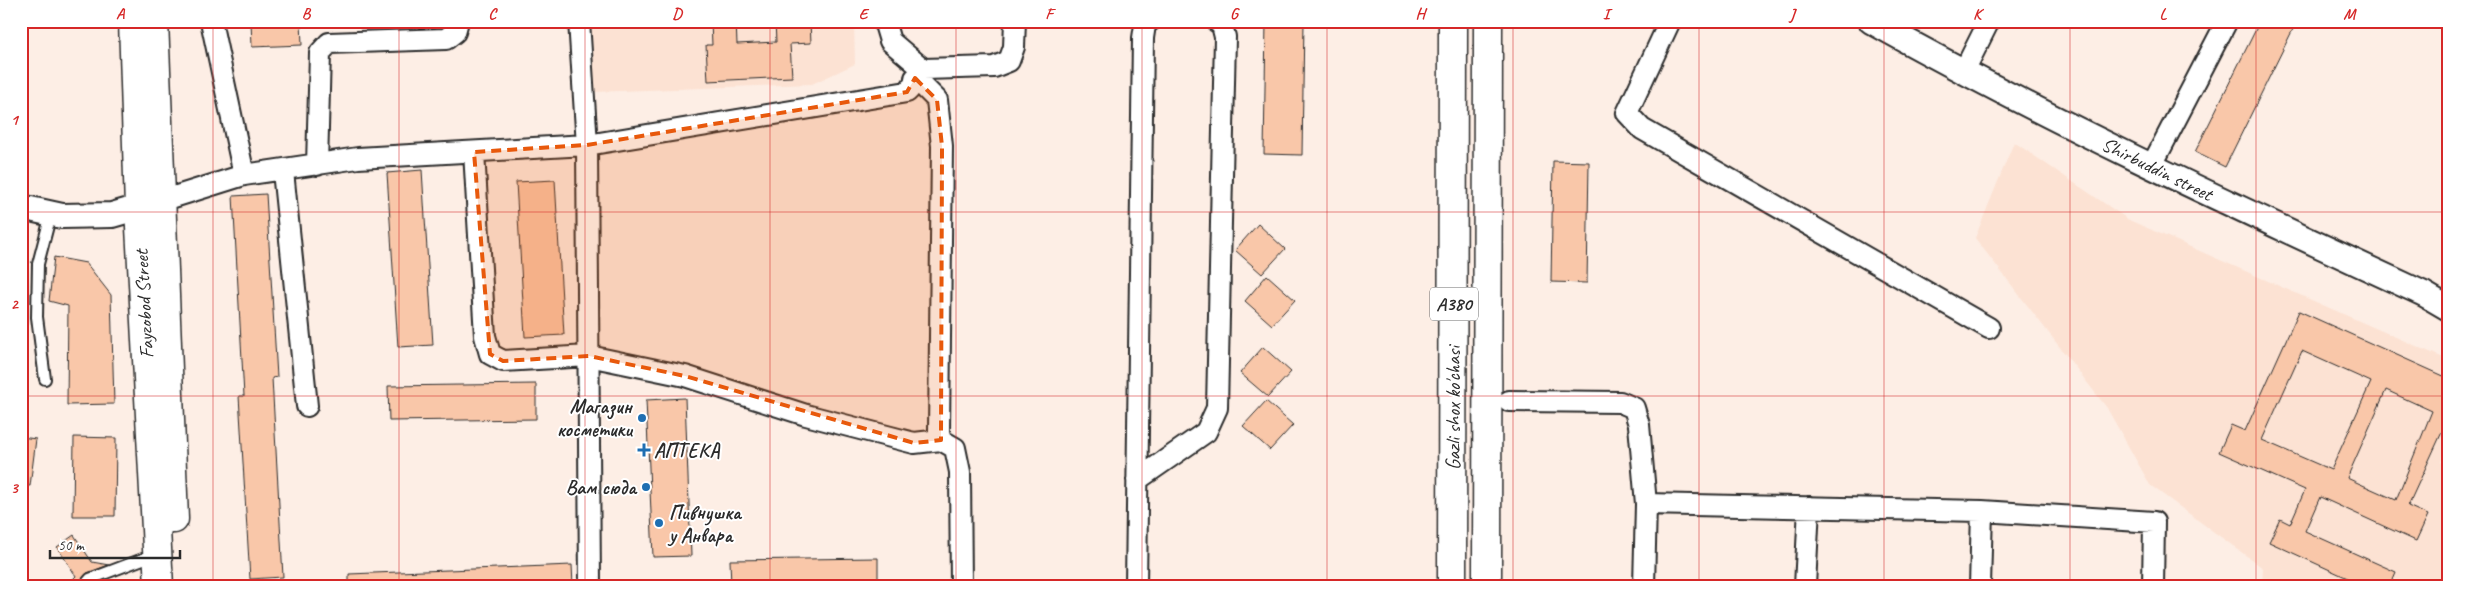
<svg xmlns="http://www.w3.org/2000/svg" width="2469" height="607" viewBox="0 0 2469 607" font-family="Caveat,sans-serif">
<rect width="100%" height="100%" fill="#fdeee5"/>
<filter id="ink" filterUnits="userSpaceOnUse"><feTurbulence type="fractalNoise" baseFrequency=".02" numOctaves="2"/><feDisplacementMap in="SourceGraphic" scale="10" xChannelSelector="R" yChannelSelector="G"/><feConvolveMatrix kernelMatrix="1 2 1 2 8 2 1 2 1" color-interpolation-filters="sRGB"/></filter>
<g filter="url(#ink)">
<path fill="#fce2d3" d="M591 21H854L855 64 812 84 593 92Z
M2014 142 2129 220 2448 360V442L2441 462 2448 466V586H2262L2263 568 2150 485 2107 408 1975 238Z"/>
<path fill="#f9c7a9" stroke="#2b2b2b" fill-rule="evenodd" d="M251 21H301L302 45 252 47Z
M711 21H736L737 44 776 42 775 21H810L811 43 790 44 792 77 708 81 706 45H712Z
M1266 21H1304L1302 155 1264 154Z
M2260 21H2297L2225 167 2195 152Z
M1553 161 1589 162 1587 283 1551 282Z
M422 170 433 345 398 347 387 173Z
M555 180 564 335 525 337 516 182Z
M266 194 277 377 272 378 283 577 250 579 239 396H244L233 196Z
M1258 224 1285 249 1262 274 1235 250Z
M54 257 86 263 111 295 114 404 67 405 68 306 49 301Z
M1267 275 1295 300 1272 325 1245 301Z
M2299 311 2448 378V419L2408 506 2428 515 2416 541 2320 497 2305 531 2396 572 2390 586H2365L2269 542 2280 519 2290 524 2305 490 2219 452 2231 425 2245 431ZM2302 351 2371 382 2331 470 2262 440ZM2386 390 2432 411 2396 500 2347 478Z
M1263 347 1291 372 1268 397 1240 373Z
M536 384V419L389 421 388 386Z
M685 398 691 556 653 557 646 400Z
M1266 401 1293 425 1270 450 1243 426Z
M21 437 36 439 30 486 21 485Z
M74 437 116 438 115 516H73Z
M74 535 92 562 109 565 87 573 77 586H66L76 576 57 547Z
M878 558V586H731L730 560Z
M572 565 573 586H349V574Z"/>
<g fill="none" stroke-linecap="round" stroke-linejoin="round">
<g stroke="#2b2b2b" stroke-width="14">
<path id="service" d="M45 379 37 317 38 264 51 214
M84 586 90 579 156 554"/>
</g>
<g stroke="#2b2b2b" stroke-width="24">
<path id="minor" d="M211 21 244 175
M579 21 587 145 590 586
M884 21 890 41 923 69
M1670 21 1627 113 1642 129 1989 328
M1963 73 1989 21
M915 78 937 100 942 146 939 432 941 440 955 448 960 472 961 586
M474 152 485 336 490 354 503 361 589 356 685 376 806 415 914 443 941 440
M317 165 320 53 329 43 446 39 455 32 458 21
M2151 167 2227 21
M283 171 307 406
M161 201 244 175 358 158 587 145 907 92C914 86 916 77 923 69L994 67 1009 61 1014 47 1015 21
M1509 401 1620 402 1634 408 1639 425 1646 504 1644 586
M1137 480 1206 432 1217 408 1225 37 1222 25 1216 21
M1646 504 1982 511 2154 522 2153 586
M1136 586 1143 38 1145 25 1150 21
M1805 586 1809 507
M1980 586 1982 511"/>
</g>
<g stroke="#2b2b2b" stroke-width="28">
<path id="tertiary" d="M1871 21C2051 122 2238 208 2424 294L2448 308
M21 207 62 216 112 215 157 202"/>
</g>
<g stroke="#2b2b2b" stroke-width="31">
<path id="primary" d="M133 21 139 208 159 586
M154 21 174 519"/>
</g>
<g stroke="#2b2b2b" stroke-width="31">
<path id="trunk" d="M1452 586 1453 21
M1487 586 1488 21"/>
</g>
<use href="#service" stroke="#fff" stroke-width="10"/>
<use href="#minor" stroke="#fff" stroke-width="20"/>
<use href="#tertiary" stroke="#fff" stroke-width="24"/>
<use href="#primary" stroke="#fff" stroke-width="28"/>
<use href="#trunk" stroke="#fff" stroke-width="28"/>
</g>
</g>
<path fill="#e8590c" fill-opacity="0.2" stroke="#e8590c" stroke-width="4" stroke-dasharray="10 6" stroke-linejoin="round" d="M915 78 937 100 942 146 941 440 914 443 685 376 589 356 503 361 490 354 474 152 587 145 907 92Z"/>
<path fill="none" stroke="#d62828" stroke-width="1" stroke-opacity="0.55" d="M213 21V586M399 21V586M585 21V586M770 21V586M956 21V586M1142 21V586M1327 21V586M1513 21V586M1699 21V586M1884 21V586M2070 21V586M2256 21V586M21 212H2448M21 396H2448"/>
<g fill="#1f6fb2" stroke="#fff" stroke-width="2">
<circle cx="642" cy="418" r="5"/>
<path d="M641.5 442.5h5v5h5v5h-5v5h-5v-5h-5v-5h5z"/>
<circle cx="646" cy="487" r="5"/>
<circle cx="659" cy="523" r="5"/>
</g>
<g text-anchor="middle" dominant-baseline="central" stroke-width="4" stroke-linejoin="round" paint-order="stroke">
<rect fill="#fff" stroke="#6b6b6b" stroke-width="1" x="1430" y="287.5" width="48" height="33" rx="4"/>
<g font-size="19" font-weight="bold" fill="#2b2b2b">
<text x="1454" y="304">A380</text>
</g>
<g font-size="20" fill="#2b2b2b" stroke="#fff">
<text transform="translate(2157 169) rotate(26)">Shirbuddin street</text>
<text transform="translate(144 304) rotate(-93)">Fayzobod Street</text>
<text transform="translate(1453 408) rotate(-90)">Gazli shox ko'chasi</text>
</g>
<g font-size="20" font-weight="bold" fill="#2b2b2b" stroke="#fff" text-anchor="end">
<text x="632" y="406">Магазин<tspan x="632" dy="23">косметики</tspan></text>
<text x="654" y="450" text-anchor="start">АПТЕКА</text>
<text x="636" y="487">Вам сюда</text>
<text x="669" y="512" text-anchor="start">Пивнушка<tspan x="669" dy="23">у Анвара</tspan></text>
</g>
</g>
<rect width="2469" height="607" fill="none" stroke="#fff" stroke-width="55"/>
<path d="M50 550v8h130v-8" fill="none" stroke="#2b2b2b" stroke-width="2.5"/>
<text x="58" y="550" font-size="15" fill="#2b2b2b" stroke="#ffffff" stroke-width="4" paint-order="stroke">50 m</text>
<rect x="28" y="28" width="2414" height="552" fill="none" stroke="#d62828" stroke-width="2"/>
<g font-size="16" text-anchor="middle" font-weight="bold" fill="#d62828">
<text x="120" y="19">A</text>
<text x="306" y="19">B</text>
<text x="492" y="19">C</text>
<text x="677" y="19">D</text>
<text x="863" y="19">E</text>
<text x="1049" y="19">F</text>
<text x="1234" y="19">G</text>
<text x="1420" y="19">H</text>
<text x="1606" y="19">I</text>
<text x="1792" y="19">J</text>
<text x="1977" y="19">K</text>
<text x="2163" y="19">L</text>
<text x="2349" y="19">M</text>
<text x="14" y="125">1</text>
<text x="14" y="309">2</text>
<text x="14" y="493">3</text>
</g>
</svg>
